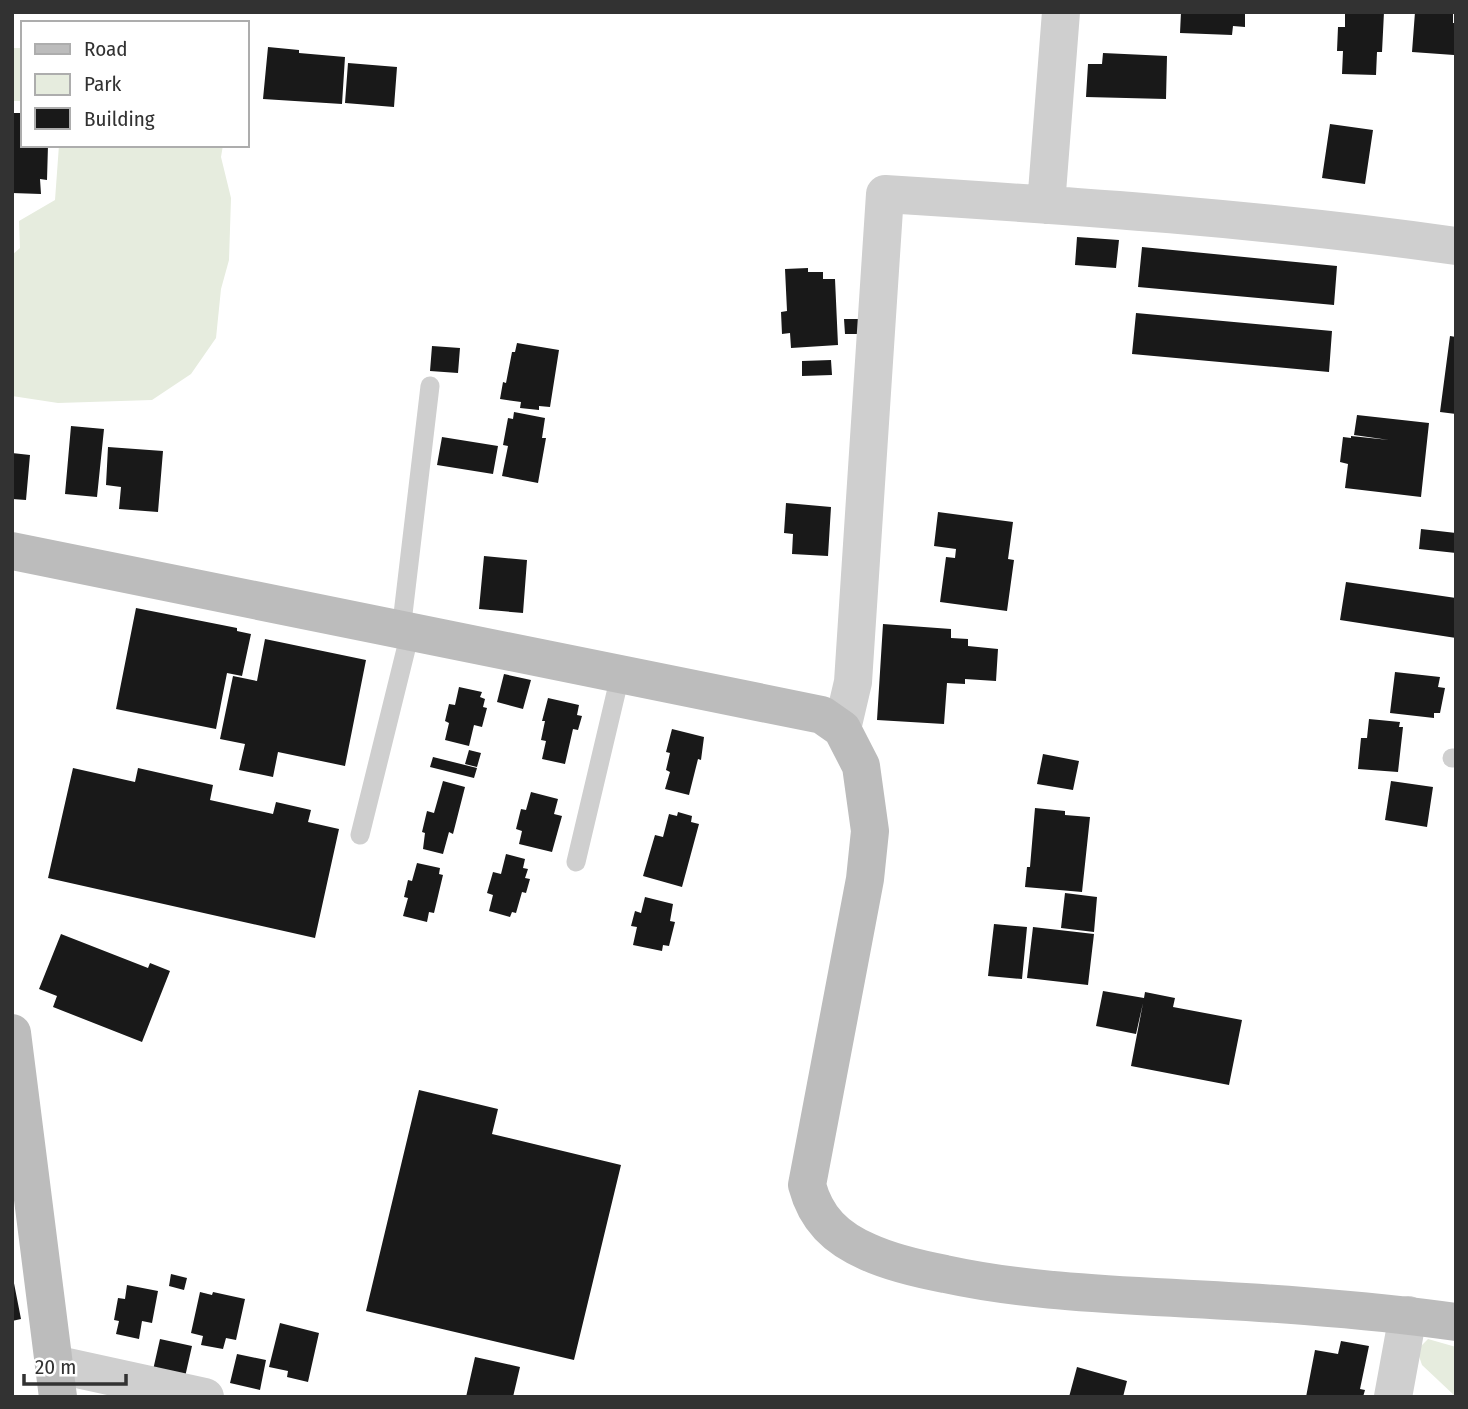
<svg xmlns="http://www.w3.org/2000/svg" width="1468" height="1409" viewBox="0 0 1468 1409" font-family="'Fira Sans Condensed',sans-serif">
<rect width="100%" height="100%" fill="#fff"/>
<path fill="#e6ecde" d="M12 48H23V101H12Z
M59 145H223L221 157 231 198 229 260 221 289 216 338 191 374 152 400 58 403 12 396V255L20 248 19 221 55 200Z
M1428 1339 1456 1347V1397L1422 1365 1417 1350Z"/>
<path fill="#191919" d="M1181 12H1245V27L1233 26 1232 35 1180 33Z
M1345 12H1384L1382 52H1377L1376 75 1342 74 1343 51H1337L1338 27H1345Z
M1415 12H1453V23H1456L1454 55 1412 52Z
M268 47 299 50V53L345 57 342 104 263 99Z
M1103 53 1167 56 1166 99 1086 97 1088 64H1102Z
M348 63 397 67 394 107 345 103Z
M12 113H23V145H48L47 180 40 179 41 194 12 193Z
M1330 124 1373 130 1365 184 1322 178Z
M1077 237 1119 240 1116 268 1075 265Z
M1142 247 1337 266 1334 305 1138 287Z
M808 268V272H823V279H835L838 345 791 348 790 333 782 334 781 312 787 311 785 269Z
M1136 313 1332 331 1329 372 1132 354Z
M844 319H859V334H845Z
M1450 336 1456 337V414L1440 412Z
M517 343 559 350 550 407 539 406V410L520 408 521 402 500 399 503 382 506 383 512 352H515Z
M432 346 460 348 458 373 430 371Z
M831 360 832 375 802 376V361Z
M514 412 545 418 542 438H546L538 483 502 476 508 446 503 445 508 418 513 419Z
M1357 415 1429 423 1421 497 1345 488 1348 464 1340 462 1343 437 1351 438V436L1389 440 1354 435Z
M71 426 104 429 97 497 65 494Z
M442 437 498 446 493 474 437 465Z
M108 447 163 451 158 512 119 509 121 487 106 485Z
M12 453 30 455 26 500 12 499Z
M786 503 831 507 828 556 792 554 793 534 784 533Z
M938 512 1013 522 1008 559 1014 560 1007 611 940 602 946 557 955 558 956 549 934 546Z
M1421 529 1456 533V553L1419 549Z
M484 556 527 560 523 613 479 609Z
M1346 582 1456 598V638L1340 620Z
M136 608 237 628V631L251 634 242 676 227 673 216 729 116 709Z
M883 624 951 629V638L968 639V646L998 649 996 681 965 679V684L947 683 944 724 877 720Z
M265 639 366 660 345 766 278 752 273 777 239 770 245 744 220 739 233 676 257 681Z
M1395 672 1440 677 1438 687 1445 688 1440 713H1434V718L1390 713Z
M504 674 531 680 523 709 497 702Z
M459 687 482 692 480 697 485 699 483 707 487 708 482 727 474 725 469 746 445 740 449 723 445 721 449 704 455 705Z
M548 698 579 705 577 715 582 716 578 730 573 729 565 764 542 759 546 741 541 740 545 721H542Z
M1369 719 1400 722 1399 727H1403L1398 772 1358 769 1361 738H1367Z
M672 729 704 737 701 760 698 759 689 795 665 789 670 772 666 770 670 753 666 752Z
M469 750 481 753 477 767 465 764Z
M1043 754 1079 761 1073 790 1037 784Z
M433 757 477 768 474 778 430 767Z
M73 768 135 782 138 768 213 785 210 800 273 814 276 802 311 810 308 822 339 829 315 938 48 878Z
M443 781 465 787 453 834 449 832 443 854 423 849 425 833 422 832 427 811 434 813Z
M1391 781 1433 787 1427 827 1385 820Z
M531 792 558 799 554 814 562 816 552 852 519 844 522 831 516 829 521 809 526 810Z
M1035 808 1065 811V815L1090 817 1082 892 1025 887 1027 867H1030Z
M678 812 692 816 691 822 699 824 682 887 643 876 655 835 663 837 669 814 677 816Z
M506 854 525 859 523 868 528 869 525 878 530 879 526 893 522 892 516 913 512 912 510 917 489 911 493 895 487 893 493 872 501 874Z
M417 863 440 868 439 874 443 875 434 913 429 912 427 922 403 916 408 898 404 897 408 880 412 881Z
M1065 893 1097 897 1094 932 1061 928Z
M645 897 673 904 670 921 675 922 669 946 663 945 662 951 633 945 637 927 631 926 635 911 641 913Z
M994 924 1027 927 1022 979 988 976Z
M1033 927 1094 934 1088 985 1027 978Z
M61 934 148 968 150 963 170 971 142 1042 53 1007 57 996 39 989Z
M1103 991 1144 998 1145 992 1175 998 1173 1007 1242 1020 1229 1085 1131 1066 1143 1003 1136 1034 1096 1026Z
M419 1090 498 1109 492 1134 621 1165 574 1360 366 1311Z
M12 1273 21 1319 12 1321Z
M171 1274 187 1278 184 1290 169 1286Z
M127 1285 158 1291 152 1323 142 1321 139 1339 116 1334 119 1321 114 1320 118 1298 125 1299Z
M200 1292 212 1295 213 1292 245 1299 236 1340 226 1338 223 1349 201 1345 203 1336 191 1333Z
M280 1323 319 1333 308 1382 287 1377 288 1371 269 1367Z
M160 1339 192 1346 185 1377 153 1370Z
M1341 1341 1369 1346 1360 1389 1365 1390 1363 1397H1306L1315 1350 1338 1354Z
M237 1354 266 1360 260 1390 230 1383Z
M475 1357 520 1367 513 1397H466Z
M1077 1367 1127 1381 1123 1397H1069Z"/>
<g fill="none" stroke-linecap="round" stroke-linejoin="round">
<path stroke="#cfcfcf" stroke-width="19" d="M401 631 430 386
M1452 758H1456
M360 835 410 633
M576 862 620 676"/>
<path stroke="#cfcfcf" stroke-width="38" d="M1046 205 1061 12
M842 729 853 682 885 194C1076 206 1266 219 1456 246
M54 1364 205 1397
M1393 1397 1408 1315"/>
<path stroke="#bcbcbc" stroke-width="38" d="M12 551 822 715 842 729 861 766 870 831 865 879 807 1185C816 1219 836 1238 868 1252 892 1263 919 1269 945 1274 1014 1289 1084 1293 1155 1297 1255 1302 1356 1308 1456 1322
M12 1033 58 1397"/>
</g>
<rect width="1468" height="1409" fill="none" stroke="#323232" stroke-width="28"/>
<rect x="21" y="21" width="228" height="126" fill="#ffffff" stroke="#adadad" stroke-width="2"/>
<rect x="35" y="44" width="35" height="10" fill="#bcbcbc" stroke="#adadad" stroke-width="2"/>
<text x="84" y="56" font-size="21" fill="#323232">Road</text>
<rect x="35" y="74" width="35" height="21" fill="#e6ecde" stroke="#adadad" stroke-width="2"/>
<text x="84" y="91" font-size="21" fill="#323232">Park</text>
<rect x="35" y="108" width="35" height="21" fill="#191919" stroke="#adadad" stroke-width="2"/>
<text x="84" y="126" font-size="21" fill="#323232">Building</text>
<path d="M24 1374v10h102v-10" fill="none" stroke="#323232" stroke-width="3.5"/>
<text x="35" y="1374" font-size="21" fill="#323232" stroke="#ffffff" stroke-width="5" paint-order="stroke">20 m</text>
</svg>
